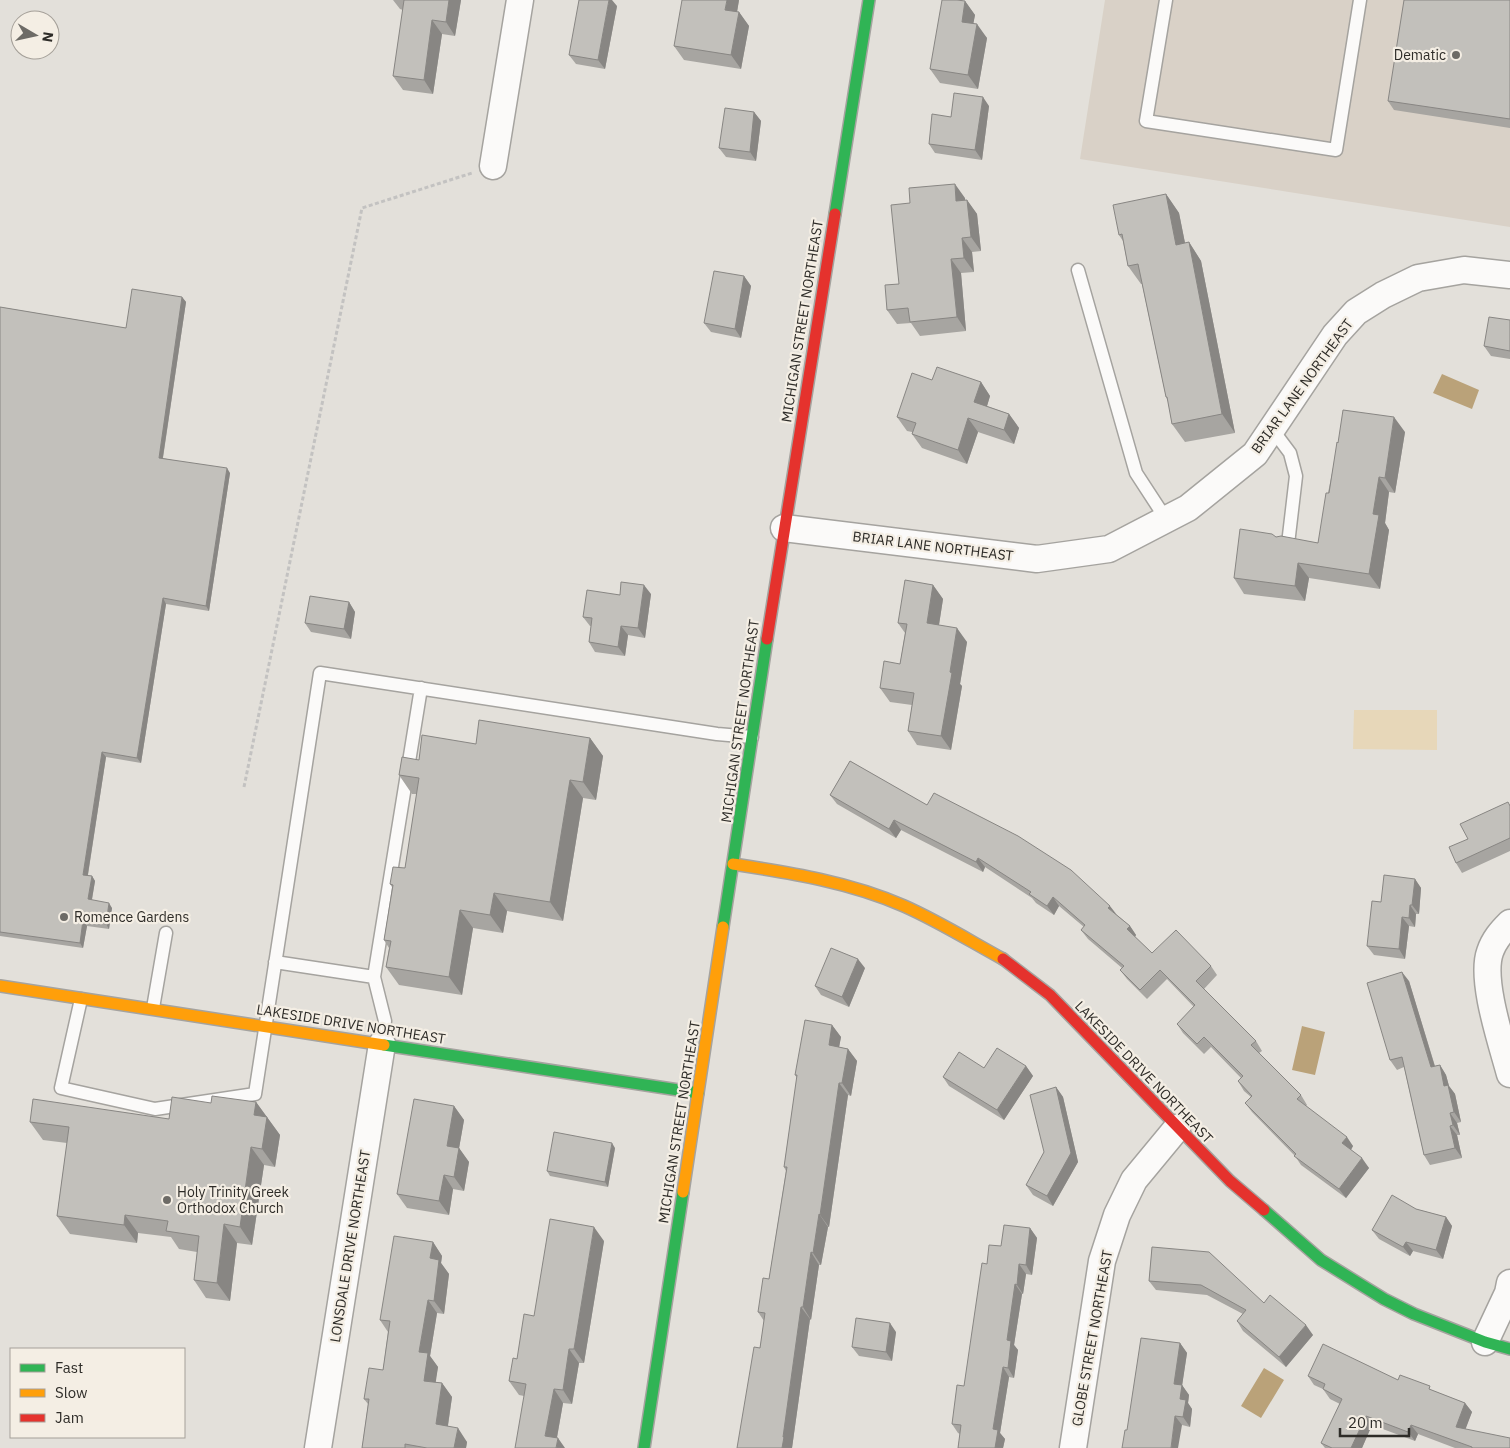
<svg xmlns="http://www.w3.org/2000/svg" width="1510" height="1448" viewBox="0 0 1510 1448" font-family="'IBM Plex Sans',sans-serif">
<rect width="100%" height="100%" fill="#e3e0da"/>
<path fill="#d9d1c7" d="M1105 0H1510V227L1080 159Z"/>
<path fill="#e7d7b9" d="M1354 710H1437V750L1353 749Z"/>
<path fill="#baa279" d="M1442 374 1479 390 1472 409 1433 393Z
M1302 1026 1325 1032 1315 1075 1292 1070Z
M1264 1368 1284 1380 1261 1418 1241 1406Z"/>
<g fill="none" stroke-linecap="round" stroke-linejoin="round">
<g stroke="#a5a39f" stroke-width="15">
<path id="lane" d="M1166 0 1146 121 1336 150 1360 0
M1078 270 1136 473 1166 519
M1272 429 1290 453 1296 476 1288 544
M275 962 374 977
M81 999 61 1088 155 1109 255 1094 320 673 717 734 752 737
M153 1008 166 933
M382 1044 385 1021 374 977 421 688"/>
</g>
<g stroke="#a5a39f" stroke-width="29">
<path id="street" d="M493 166 520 0
M784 528 1037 559 1109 549 1188 508 1255 454 1335 335 1356 312 1383 295 1418 278 1464 270 1510 275
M1510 923C1501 932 1494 940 1490 952 1480 980 1502 1044 1510 1074
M1485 1342 1508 1293 1510 1283
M318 1448 382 1044
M1073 1448 1102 1261 1117 1215 1134 1180 1177 1128"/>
</g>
<g stroke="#a5a39f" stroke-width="14">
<path id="fast" d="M835 214 869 0
M723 927 767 639
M384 1045 698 1093
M1264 1210 1321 1260 1384 1299 1414 1314 1485 1342 1510 1349
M644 1448 683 1192"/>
</g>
<g stroke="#a5a39f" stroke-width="14">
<path id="slow" d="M733 864C791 873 850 882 904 906 938 921 970 941 1003 959
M0 986 384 1045
M683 1192 723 927"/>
</g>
<g stroke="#a5a39f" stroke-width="14">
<path id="jam" d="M767 639 835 214
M1003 959 1050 995 1230 1181 1264 1210"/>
</g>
<path stroke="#c3c2c1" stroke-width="3" stroke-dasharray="4 2.5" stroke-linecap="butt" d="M244 787 362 208 472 173"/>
<use href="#lane" stroke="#fbfaf9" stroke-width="12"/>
<use href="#street" stroke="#fbfaf9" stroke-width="26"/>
<use href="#fast" stroke="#30b455" stroke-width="11"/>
<use href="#slow" stroke="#ff9f0a" stroke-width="11"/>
<use href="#jam" stroke="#e5322d" stroke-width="11"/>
</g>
<path fill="#a7a5a1" d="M393 0H461L455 36 442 34 433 94 403 90 393 76 403 10 400 9Z
M739 0 737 12H739L749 26 741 69 684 60 674 46Z
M1510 0V128L1394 110 1388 101Z
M965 1 975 15 973 24 987 38 978 89 940 83 930 69Z
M617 6 605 69 576 64 569 55Z
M989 106 982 160 935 153 929 144 951 117Z
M754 112 761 121 756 161 726 157 719 148Z
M1166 194 1179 213 1185 243 1189 242 1201 261 1235 433 1185 442 1172 424 1168 401 1166 397 1142 284H1141L1128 266 1123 241 1119 235Z
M965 198V200H967L977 214 981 251 972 252 974 272 961 273 966 331 920 336 911 323 897 324 887 310 899 284Z
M744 276 751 286 741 338 711 332 704 323Z
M182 297 186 302 163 458 230 473 209 611 166 604 141 763 106 757 88 875 92 876 95 881 92 900 112 908 109 929 87 926 83 948 0 936V307L126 328Z
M1510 320V359L1491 356 1484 346Z
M932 380 981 382 990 396 987 406 1009 414 1019 428 1014 444 978 432 967 464 922 448 912 434V432L907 431 897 417Z
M1405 432 1395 493 1389 492 1385 523 1389 530 1380 589 1309 578 1305 601 1244 594 1234 578 1276 537 1318 543 1338 443Z
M933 585 943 599 939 625 967 642 960 684 962 686 951 750 917 745 908 731 912 705 890 702 880 688 900 664 905 633 898 623Z
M651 594 645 638 628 635 625 656 595 652 589 642 591 626H590L583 617 620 595Z
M349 602 355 612 351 639 311 632 305 623Z
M590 738 603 756 596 800 583 798 563 921 507 911 503 933 473 928 462 995 399 985 386 967 389 948 384 940 392 887 390 884 405 868 417 794H412L399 775 419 760 476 744Z
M850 761 1117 915 1130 926 1136 935 1135 937 1152 953 1211 966 1217 975 1204 989 1256 1041 1262 1051 1259 1053 1301 1095 1307 1105 1306 1106 1353 1146 1351 1150 1369 1168 1346 1198 1301 1165 1295 1156 1252 1112 1245 1103 1251 1097 1244 1091 1238 1081 1241 1078 1211 1047 1204 1054 1183 1033 1177 1024 1194 1007 1167 979 1147 999 1127 979 1120 970 1122 968 1088 939 1081 930 1084 927 1059 906 1054 915 1036 903 1032 898 985 867 983 872 901 830 896 838 837 804 830 795Z
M1510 804V851L1462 873 1456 863 1468 839Z
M1415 879 1421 888 1419 914H1416L1415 927 1409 926 1405 959 1374 955 1367 946 1381 902Z
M865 968 849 1007 821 995 815 986Z
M1409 981 1435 1066 1440 1065 1446 1075 1449 1086 1455 1094 1461 1122 1457 1123 1460 1135H1457L1462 1158 1430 1165 1424 1155 1404 1067 1397 1070 1390 1060Z
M832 1025 841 1037 839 1047 848 1049 857 1061 851 1096 848 1095 829 1227H828L821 1265H819L811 1320 810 1319 792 1448H737L760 1348 764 1321 758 1312 769 1279 786 1171 784 1167 797 1078 795 1075Z
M1026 1066 1033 1076 1004 1120 949 1086 943 1077 984 1068Z
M1056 1087 1063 1097 1078 1162 1053 1206 1033 1195 1026 1185 1044 1152Z
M256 1102 280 1135 275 1167 264 1165 252 1245 237 1243 230 1301 206 1298 194 1280 197 1252 179 1249 171 1237 138 1233 137 1243 70 1234 57 1216 67 1143 43 1140 30 1122 169 1119Z
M454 1106 464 1120 459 1148 469 1162 464 1191 453 1189 449 1215 407 1208 397 1194Z
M615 1148 608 1187 550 1176 547 1171Z
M1416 1209 1446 1217 1452 1226 1443 1259 1413 1251 1410 1256 1379 1239 1372 1230Z
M1030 1228 1037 1238 1032 1275 1026 1274 1023 1294H1022L1014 1345 1018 1350 1014 1378 1009 1377 1000 1433 1005 1439 1003 1448H958L960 1434 958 1433 952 1424 964 1386 987 1264 1001 1246Z
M604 1241 584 1363H579L572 1404 563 1403 557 1438 524 1396 519 1395 509 1381 517 1359 534 1316Z
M433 1242 442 1256 441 1263 449 1274 444 1314 437 1313 430 1356 438 1367 435 1382 442 1383 452 1397 448 1426 467 1442 466 1448H362L368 1404 364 1399 383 1370 388 1332 380 1320Z
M1152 1247 1264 1303 1313 1335 1286 1367 1243 1331 1237 1321 1243 1314 1207 1295 1156 1290 1149 1281Z
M896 1332 892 1361 859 1356 852 1347Z
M1180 1343 1187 1353 1182 1385 1189 1395 1188 1403 1192 1409 1190 1427 1182 1425 1127 1430Z
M1308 1376 1398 1380 1434 1391 1465 1403 1472 1412 1465 1429 1510 1448H1455L1418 1434 1415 1441 1372 1425 1362 1448H1325L1321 1443 1340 1404 1330 1399 1323 1389 1314 1385Z"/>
<path fill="#888683" d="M449 0H461L455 36 446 22Z
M609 0H612L617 6 605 69 598 60Z
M727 0H739L735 24 725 10Z
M965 1 975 15 971 36 962 22Z
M739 12 749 26 741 69 731 55Z
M432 20 442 34 433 94 424 80Z
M977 24 987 38 978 89 968 75Z
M983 97 989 106 982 160 975 150Z
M754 112 761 121 756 161 750 152Z
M955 184 965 198 966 215 956 201Z
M1166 194 1179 213 1189 263 1176 245Z
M967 200 977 214 981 251 971 237Z
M962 238 972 252 974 272 964 258Z
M1189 242 1201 261 1235 433 1222 414Z
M951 259 961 273 966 331 957 317Z
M744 276 751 286 741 338 735 329Z
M182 297 186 302 162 463 159 458Z
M981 382 990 396 984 416 974 402Z
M1009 414 1019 428 1014 444 1004 430Z
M1394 417 1405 432 1395 493 1385 478Z
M968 418 978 432 967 464 958 450Z
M227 468 230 473 209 611 206 606Z
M1379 477 1389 492 1385 523 1389 530 1380 589 1369 574 1373 514Z
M1298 563 1309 578 1305 601 1295 586Z
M644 585 651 594 645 638 638 628Z
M933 585 943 599 937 637 927 623Z
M163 598 166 604 141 763 137 758Z
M349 602 355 612 351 639 344 629Z
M621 626 628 635 625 656 618 647Z
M957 628 967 642 960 684 962 686 951 750 941 736 950 672Z
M590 738 603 756 596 800 583 782Z
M102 752 106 757 87 880 83 875Z
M570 780 583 798 563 921 550 902Z
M894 820 901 830 896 838 889 829Z
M978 858 985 867 983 872 976 862Z
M92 876 95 881 91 904 88 899Z
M1415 879 1421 888 1419 914 1412 905Z
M494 893 507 911 503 933 490 915Z
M1053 897 1059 906 1054 915 1047 906Z
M109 903 112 908 109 929 106 924Z
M1410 905 1416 914 1415 927 1409 918Z
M1110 906 1117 915 1108 908Z
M460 910 473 928 462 995 449 977Z
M1402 917 1409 926 1405 959 1399 949Z
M83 920 87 926 83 948 80 943Z
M1130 926 1136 935 1134 938 1127 929Z
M858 959 865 968 849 1007 842 997Z
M1402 972 1409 981 1438 1077 1431 1067Z
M832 1025 841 1037 837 1058 829 1045Z
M848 1049 857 1061 851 1096 842 1083Z
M1440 1065 1446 1075 1449 1086 1455 1094 1461 1122 1454 1112 1444 1086Z
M1026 1066 1033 1076 1004 1120 997 1110Z
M839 1083 848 1095 829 1227 820 1215Z
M1056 1087 1063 1097 1078 1162 1053 1206 1047 1196Z
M256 1102 280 1135 275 1167 262 1149 254 1115Z
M454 1106 464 1120 457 1160 447 1146Z
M1450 1113 1457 1123 1460 1135 1453 1125Z
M1450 1126 1457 1135 1462 1158 1455 1148Z
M1347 1137 1353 1146 1349 1153 1342 1143Z
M612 1143 615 1148 608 1187 605 1182Z
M251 1147 264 1165 252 1245 240 1227Z
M459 1148 469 1162 464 1191 454 1177Z
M1362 1158 1369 1168 1346 1198 1339 1189Z
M444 1175 453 1189 449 1215 439 1201Z
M819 1214 828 1227 821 1265 813 1253Z
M125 1215 138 1233 137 1243 124 1225Z
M1446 1217 1452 1226 1443 1259 1436 1250Z
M224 1224 237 1243 230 1301 217 1283Z
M594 1227 604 1241 584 1363 574 1349Z
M1030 1228 1037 1238 1032 1275 1026 1265Z
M433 1242 442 1256 441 1263 449 1274 444 1314 434 1301 430 1258Z
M1406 1242 1413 1251 1410 1256 1403 1247Z
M811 1252 819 1265 811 1320 803 1307Z
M1019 1264 1026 1274 1023 1294 1017 1285Z
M1015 1284 1022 1294 1014 1345 1018 1350 1014 1378 1008 1368 1007 1340Z
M428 1300 437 1313 430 1356 438 1367 434 1394 424 1381 419 1352Z
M801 1307 810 1319 792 1448H782L783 1437Z
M890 1323 896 1332 892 1361 886 1352Z
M1306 1325 1313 1335 1286 1367 1279 1357Z
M1180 1343 1187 1353 1181 1393 1174 1384Z
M569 1349 579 1363 572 1404 563 1390Z
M1003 1367 1009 1377 1000 1433 1005 1439 1003 1448H995L993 1429Z
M442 1383 452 1397 446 1438 436 1424Z
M1182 1385 1189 1395 1188 1403 1192 1409 1190 1427 1183 1417 1180 1399Z
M554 1389 563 1403 555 1448 545 1436Z
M1465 1403 1472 1412 1463 1436 1456 1427Z
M1175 1416 1182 1425 1178 1448H1171Z
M1366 1416 1372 1425 1362 1448H1351Z
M1411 1425 1418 1434 1415 1441 1408 1432Z
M458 1428 467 1442 466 1448H454Z
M558 1438 565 1448H556Z"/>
<path fill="#c2c0bb" stroke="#888683" d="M404 0H449L446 22 432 20 424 80 393 76Z
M579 0H609L598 60 569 55Z
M682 0H727L725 10 739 12 731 55 674 46Z
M942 0H957L965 1 962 22 977 24 968 75 930 69Z
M1404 0H1510V119L1388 101Z
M954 93 983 97 975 150 929 144 932 114 951 117Z
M725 108 754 112 750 152 719 148Z
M955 184 956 201 967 200 971 237 962 238 964 258 951 259 957 317 910 322 908 308 887 310 885 285 899 284 891 205 910 203 909 188Z
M1166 194 1176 245 1189 242 1222 414 1172 424 1167 397H1166L1138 264 1128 266 1122 234 1119 235 1113 205Z
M714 271 744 276 735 329 704 323Z
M132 289 182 297 159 458 227 468 206 606 163 598 137 758 102 752 83 875 92 876 88 899 109 903 106 924 83 920 80 943 0 932V307L126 328Z
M1489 317 1510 320V351L1484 346Z
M937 367 981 382 974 402 1009 414 1004 430 968 418 958 450 912 434 916 423 897 417 912 373 932 380Z
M1343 410 1394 417 1385 478 1379 477 1373 514 1379 515 1369 574 1298 563 1295 586 1234 578 1240 529 1272 534 1276 537 1281 536 1318 543 1326 493H1329L1337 442 1338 443Z
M905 580 933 585 927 623 957 628 950 672 952 673 941 736 908 731 914 693 880 688 884 661 900 664 907 624 898 623Z
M621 582 644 585 638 628 621 626 618 647 589 642 592 618 583 617 587 590 620 595Z
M310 596 349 602 344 629 305 623Z
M479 720 590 738 583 782 570 780 550 902 494 893 490 915 460 910 449 977 386 967 391 941 384 940 393 885 390 884 393 867 405 868 419 778 399 775 402 757 419 760 422 735 476 744Z
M850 761 927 805 934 793 1018 836 1071 870 1110 906 1108 908 1130 926 1127 929 1152 953 1176 930 1211 966 1196 981 1256 1041 1251 1045 1301 1095 1297 1099 1347 1137 1342 1143 1362 1158 1339 1189 1294 1156 1296 1154 1245 1103 1252 1096 1238 1081 1243 1076 1204 1037 1197 1044 1177 1024 1195 1005 1160 970 1140 990 1120 970 1124 966 1081 930 1085 925 1053 897 1047 906 1029 894 1031 892 978 858 976 862 894 820 889 829 830 795Z
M1508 802 1510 806V838L1456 863 1449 847 1468 839 1460 824Z
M1384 875 1415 879 1412 905H1410L1409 918 1402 917 1399 949 1367 946 1372 901 1381 902Z
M831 948 858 959 842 997 815 986Z
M1402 972 1431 1067 1440 1065 1444 1086 1448 1085 1454 1112 1450 1113 1453 1125 1450 1126 1455 1148 1424 1155 1402 1057 1390 1060 1367 983Z
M805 1020 832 1025 829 1045 848 1049 842 1083H839L820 1215 819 1214 813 1253 811 1252 803 1307H801L783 1437H784L782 1448H737L754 1347 760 1348 765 1313 758 1312 763 1278 769 1279 787 1167H784L797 1075H795Z
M997 1048 1026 1066 997 1110 943 1077 959 1052 984 1068Z
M1056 1087 1071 1153 1047 1196 1026 1185 1044 1152 1030 1095Z
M212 1096 256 1102 254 1115 267 1117 262 1149 251 1147 240 1227 224 1224 217 1283 194 1280 199 1236 166 1231 168 1221 125 1215 124 1225 57 1216 69 1127 30 1122 33 1099 169 1119 172 1097 211 1103Z
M414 1099 454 1106 447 1146 459 1148 454 1177 444 1175 439 1201 397 1194Z
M554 1132 612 1143 605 1182 547 1171Z
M1392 1195 1416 1209 1446 1217 1436 1250 1406 1242 1403 1247 1372 1230Z
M550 1219 594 1227 574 1349H569L563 1390 554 1389 545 1436 558 1438 556 1448H515L526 1384 509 1381 513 1358 517 1359 524 1314 534 1316Z
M1004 1225 1030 1228 1026 1265 1019 1264 1017 1285 1015 1284 1007 1340 1011 1341 1008 1368 1003 1367 993 1429 998 1430 995 1448H958L961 1425 952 1424 957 1385 964 1386 982 1263 987 1264 989 1245 1001 1246Z
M394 1236 433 1242 430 1258 439 1260 434 1301 428 1300 419 1352 428 1353 424 1381 442 1383 436 1424 458 1428 454 1448H427L405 1444V1448H362L369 1399H364L369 1368 383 1370 390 1321 380 1320Z
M1152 1247 1209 1252 1264 1303 1270 1295 1306 1325 1279 1357 1237 1321 1246 1310 1201 1285 1149 1281Z
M856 1318 890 1323 886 1352 852 1347Z
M1141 1338 1180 1343 1174 1384 1182 1385 1180 1399 1186 1400 1183 1417 1175 1416 1171 1448H1122L1125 1430H1127Z
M1323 1344 1398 1380 1400 1375 1430 1386 1429 1389 1465 1403 1456 1427 1510 1438V1448H1472V1447L1411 1425 1408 1432 1366 1416 1351 1448H1332L1321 1443 1342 1399 1323 1389 1325 1384 1308 1376Z"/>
<g fill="#6d6b66" stroke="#f4eee4" stroke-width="2">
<circle cx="1456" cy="55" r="5"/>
<circle cx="64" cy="917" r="5"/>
<circle cx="167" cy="1200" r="5"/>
</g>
<g text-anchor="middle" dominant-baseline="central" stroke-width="4.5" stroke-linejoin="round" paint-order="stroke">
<g font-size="14" fill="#2e2c28" stroke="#f4eee4" text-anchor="start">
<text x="1446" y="55" text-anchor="end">Dematic</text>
<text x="74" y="917">Romence Gardens</text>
<text x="177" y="1192">Holy Trinity Greek<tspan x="177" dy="16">Orthodox Church</tspan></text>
</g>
<g font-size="14" fill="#2e2c28" stroke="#f4eee4">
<text transform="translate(802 321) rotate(-81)">MICHIGAN STREET NORTHEAST</text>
<text transform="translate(1302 386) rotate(-54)">BRIAR LANE NORTHEAST</text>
<text transform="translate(933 546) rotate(7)">BRIAR LANE NORTHEAST</text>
<text transform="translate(740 721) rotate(-82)">MICHIGAN STREET NORTHEAST</text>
<text transform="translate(351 1024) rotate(9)">LAKESIDE DRIVE NORTHEAST</text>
<text transform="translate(1144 1072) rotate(46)">LAKESIDE DRIVE NORTHEAST</text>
<text transform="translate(679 1122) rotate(-81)">MICHIGAN STREET NORTHEAST</text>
<text transform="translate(350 1246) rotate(-81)">LONSDALE DRIVE NORTHEAST</text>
<text transform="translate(1092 1338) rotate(-80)">GLOBE STREET NORTHEAST</text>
</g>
</g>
<rect x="10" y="1348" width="175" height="90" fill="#f4eee4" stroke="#a5a099"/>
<rect x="20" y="1364" width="25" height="8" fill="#30b455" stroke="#a5a099"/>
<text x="55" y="1373" font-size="15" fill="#2e2c28">Fast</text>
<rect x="20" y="1389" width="25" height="8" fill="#ff9f0a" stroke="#a5a099"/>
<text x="55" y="1398" font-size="15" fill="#2e2c28">Slow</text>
<rect x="20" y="1414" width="25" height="8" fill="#e5322d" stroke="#a5a099"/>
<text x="55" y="1423" font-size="15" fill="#2e2c28">Jam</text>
<g transform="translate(35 35) rotate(99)"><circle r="24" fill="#f4eee4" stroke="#a5a099"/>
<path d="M0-4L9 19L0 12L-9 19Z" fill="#6d6b66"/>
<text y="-8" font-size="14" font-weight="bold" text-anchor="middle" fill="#2e2c28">N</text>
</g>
<path d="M1340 1428v8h69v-8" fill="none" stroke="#2e2c28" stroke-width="2.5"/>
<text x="1348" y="1428" font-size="15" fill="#2e2c28" stroke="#f4eee4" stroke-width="4" paint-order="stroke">20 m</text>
</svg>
